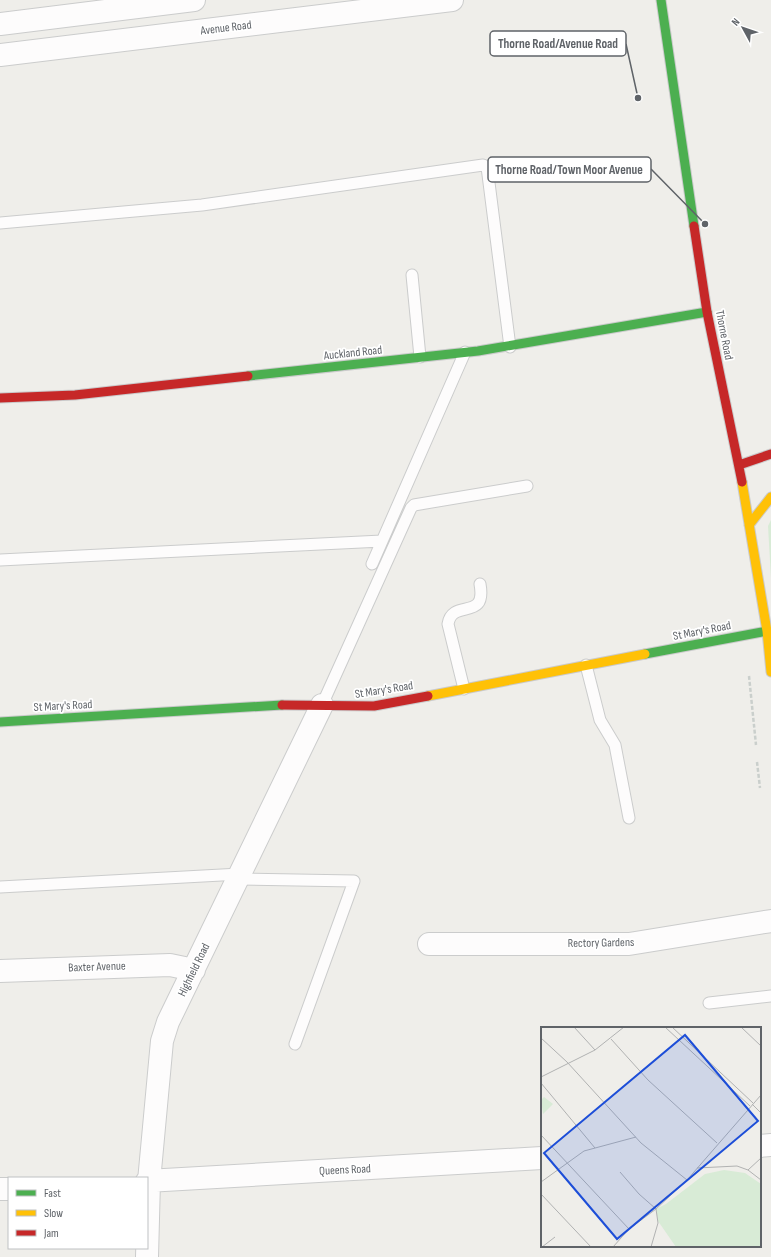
<svg xmlns="http://www.w3.org/2000/svg" width="771" height="1257" viewBox="0 0 771 1257" font-family="'Sofia Sans Condensed',sans-serif">
<rect width="100%" height="100%" fill="#efeeea"/>
<path fill="#d8ebd6" d="M771 520V578L768 526Z"/>
<g fill="none" stroke-linecap="round" stroke-linejoin="round">
<g stroke="#cbcccc" stroke-width="13">
<path id="lane" d="M0 223 202 205 483 165 487 167 510 347
M412 275 420 357
M0 560 382 541
M372 564 465 352
M586 665 600 720 615 745 629 818
M464 689 448 624C452 598 487 622 480 584
M322 705 411 508 414 505 527 486
M238 879 354 881 295 1044
M0 887 240 874
M709 1003 771 996"/>
</g>
<g stroke="#cbcccc" stroke-width="24">
<path id="street" d="M0 24 194 0
M0 55 452 0
M429 944H629L771 921
M0 971 170 965 194 970
M760 1146 771 1145
M147 1181 542 1158
M0 1189H9
M147 1257 149 1181 162 1041 168 1022 322 705"/>
</g>
<g stroke="#cacacb" stroke-width="11">
<path id="fast" d="M661 0 694 226
M248 376 478 351 707 312
M645 654 767 631
M0 722 282 705"/>
</g>
<g stroke="#cacacb" stroke-width="11">
<path id="slow" d="M742 482 767 631 771 672
M749 525 771 497
M428 696 645 654"/>
</g>
<g stroke="#cacacb" stroke-width="11">
<path id="jam" d="M694 226 707 312 742 482
M0 398 75 395 248 376
M739 465 771 454
M282 705 374 706 428 696"/>
</g>
<path stroke="#cacfcc" stroke-width="2.5" stroke-dasharray="4 2" stroke-linecap="butt" d="M749 676 756 745
M757 762 760 788"/>
<use href="#lane" stroke="#fdfcfc" stroke-width="11"/>
<use href="#street" stroke="#fdfcfc" stroke-width="22"/>
<use href="#fast" stroke="#4caf50" stroke-width="9"/>
<use href="#slow" stroke="#ffc107" stroke-width="9"/>
<use href="#jam" stroke="#c62828" stroke-width="9"/>
</g>
<g text-anchor="middle" dominant-baseline="central" stroke-width="3.5" stroke-linejoin="round" paint-order="stroke">
<g font-size="12" fill="#5f6368" stroke="#fff">
<text transform="translate(226 28) rotate(-7)">Avenue Road</text>
<text transform="translate(724 335) rotate(79)">Thorne Road</text>
<text transform="translate(353 353) rotate(-6)">Auckland Road</text>
<text transform="translate(702 631) rotate(-11)">St Mary's Road</text>
<text transform="translate(384 690) rotate(-9)">St Mary's Road</text>
<text transform="translate(63 706) rotate(-3)">St Mary's Road</text>
<text transform="translate(601 943) rotate(-1)">Rectory Gardens</text>
<text transform="translate(97 967) rotate(-2)">Baxter Avenue</text>
<text transform="translate(194 970) rotate(-64)">Highfield Road</text>
<text transform="translate(345 1170) rotate(-3)">Queens Road</text>
</g>
</g>
<g transform="translate(541 1027)">
<rect width="220" height="220" fill="#efeeea"/>
<path d="M3 70 12 77 2 87 0 73ZM183 143 204 146 220 157V220H135L117 194 115 182 125 177 164 147Z" fill="#d8ebd6"/>
<path fill="none" stroke="#b1b2b2" stroke-width="1" d="M33 0 54 23M124 0 209 79M131 0 212 76M200 0 220 19M0 11 26 35 100 116 146 153M70 12 107 53 176 116M0 50 54 23 83 0M0 56 54 121M211 77 220 86M0 108 88 202M156 141 196 139 207 143 220 153M207 143 220 131M79 145 98 167 115 182 117 196 110 220M0 155 43 124 95 110M0 167 50 220M1 220 14 210M72 220 88 202 115 182 146 153 220 68"/>
<path fill="#1d4ed8" fill-opacity="0.15" stroke="#1d4ed8" stroke-width="2" d="M144 8 217 94 76 212 3 126Z"/>
<rect width="220" height="220" fill="none" stroke="#5f6368" stroke-width="2"/>
</g>
<path fill="none" stroke="#5f6368" stroke-width="1.5" d="M638 98L626 44M705 224L651 169"/>
<g fill="#5f6368" stroke="#fff" stroke-width="1.5">
<circle cx="638" cy="98" r="4"/>
<circle cx="705" cy="224" r="4"/>
</g>
<g fill="#fff" stroke="#5f6368" stroke-width="1.5">
<rect x="490" y="31" width="136" height="25" rx="4"/>
<rect x="488" y="157" width="163" height="25" rx="4"/>
</g>
<g font-size="13" text-anchor="middle" font-weight="bold" fill="#5f6368">
<text x="558" y="48">Thorne Road/Avenue Road</text>
<text x="569" y="174">Thorne Road/Town Moor Avenue</text>
</g>
<rect x="8" y="1177" width="140" height="72" fill="#ffffff" stroke="#bfc1c3"/>
<rect x="16" y="1190" width="20" height="6" fill="#4caf50" stroke="#bfc1c3"/>
<text x="44" y="1197" font-size="12" fill="#5f6368">Fast</text>
<rect x="16" y="1210" width="20" height="6" fill="#ffc107" stroke="#bfc1c3"/>
<text x="44" y="1217" font-size="12" fill="#5f6368">Slow</text>
<rect x="16" y="1230" width="20" height="6" fill="#c62828" stroke="#bfc1c3"/>
<text x="44" y="1237" font-size="12" fill="#5f6368">Jam</text>
<g transform="translate(743 28) rotate(310)" stroke="#ffffff" stroke-width="3" paint-order="stroke">
<path d="M0-3L7 15L0 10L-7 15Z" fill="#5f6368"/>
<text y="-6" font-size="11" font-weight="bold" text-anchor="middle" fill="#5f6368">N</text>
</g>
</svg>
